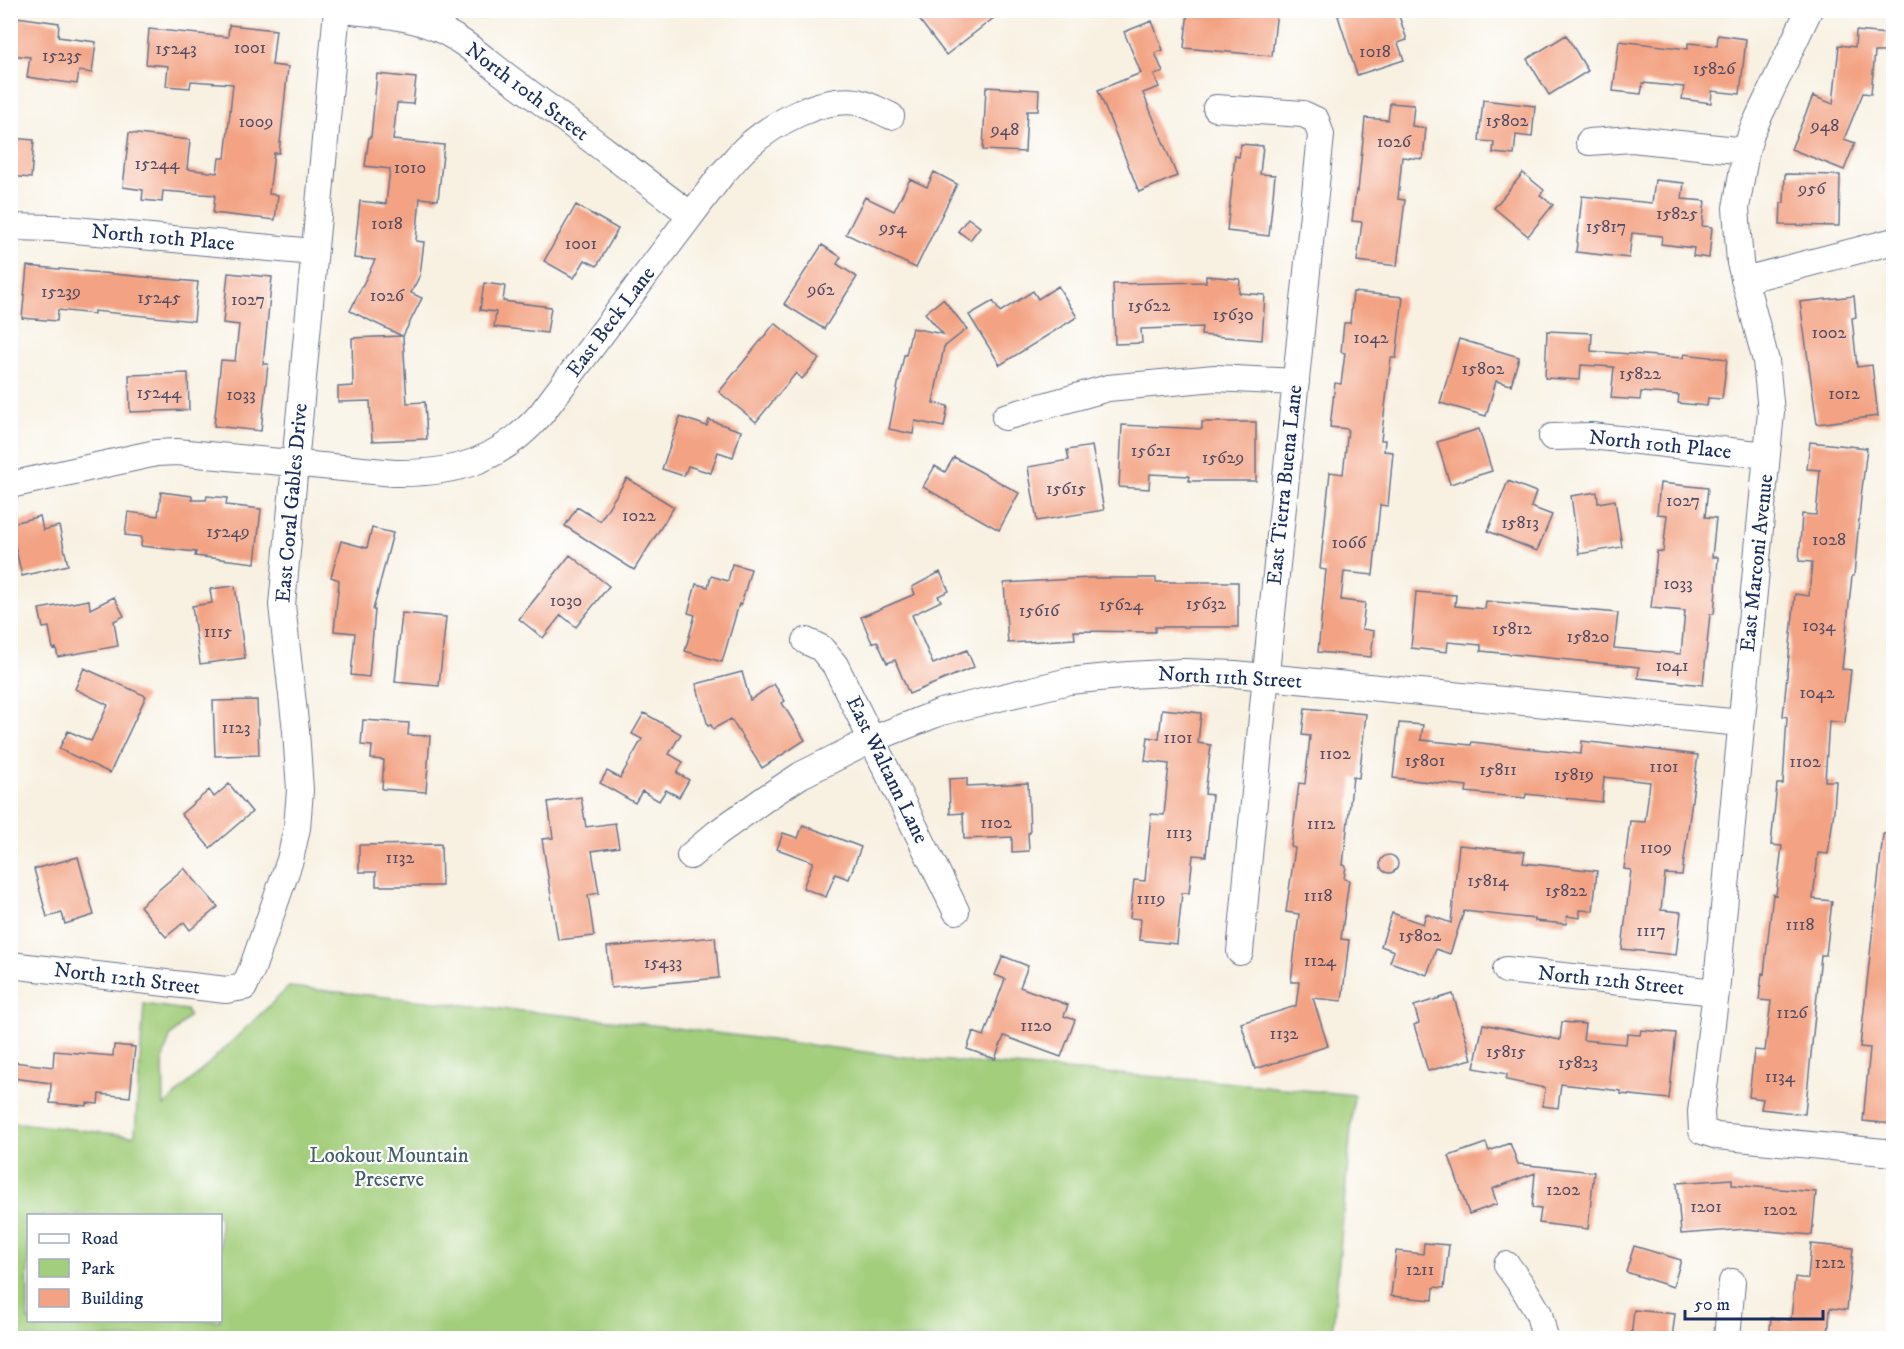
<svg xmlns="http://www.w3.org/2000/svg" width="1904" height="1349" viewBox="0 0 1904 1349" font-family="'IM FELL DW Pica',serif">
<rect width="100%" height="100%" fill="#fff"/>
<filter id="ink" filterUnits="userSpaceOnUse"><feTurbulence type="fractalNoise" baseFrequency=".0167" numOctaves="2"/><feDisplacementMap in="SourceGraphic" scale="12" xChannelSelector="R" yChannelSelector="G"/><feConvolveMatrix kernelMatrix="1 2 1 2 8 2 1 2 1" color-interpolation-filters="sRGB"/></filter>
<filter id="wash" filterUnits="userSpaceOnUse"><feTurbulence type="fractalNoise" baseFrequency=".008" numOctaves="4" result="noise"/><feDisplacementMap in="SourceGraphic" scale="24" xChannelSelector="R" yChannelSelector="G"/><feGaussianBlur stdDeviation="1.35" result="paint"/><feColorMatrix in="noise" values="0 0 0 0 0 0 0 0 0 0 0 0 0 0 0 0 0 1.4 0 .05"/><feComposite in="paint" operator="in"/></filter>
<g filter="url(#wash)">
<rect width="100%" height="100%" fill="#f8f1e2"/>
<path fill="#a3ce7b" stroke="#5f7e6c" stroke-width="1.5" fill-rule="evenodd" d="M289 987 620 1021 921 1059 1223 1082 1354 1095 1332 1338H11V1122L132 1136 135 1134 144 1004 186 1010 189 1016 170 1037 163 1058 164 1106ZM28 1216H220V1320H28Z"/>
<g id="blocks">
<path fill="#f3a383" d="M912 10H1004L946 55Z
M1188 10H1277L1272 56 1184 48Z
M1354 10H1397L1407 40 1398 43 1404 60 1357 75 1338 16Z
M10 16 59 23 58 37 96 42 92 73 79 71 77 84 27 77 30 57 10 55Z
M1152 21 1163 50 1155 53 1163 72 1154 75 1159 87 1143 93 1177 176 1139 192 1098 90 1141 73 1124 32Z
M229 25 276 30 272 65 288 67 279 153H274L269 194 278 195 275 220 213 213 215 195 163 191 162 202 142 200 143 190 123 187 129 133 190 140 187 169 217 173 219 158H225L233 84 191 81 190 88 166 86 168 66 146 64 149 29 228 37Z
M1856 31 1887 34 1885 52H1875L1871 94 1863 93 1844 139 1855 143 1844 170 1791 149 1813 96 1833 104 1839 45 1855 47Z
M1566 35 1588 71 1549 95 1527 59Z
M1718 35 1746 39 1740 94 1712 91 1711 103 1682 99 1684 87 1643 83 1641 94 1613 91 1619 41 1688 49V43L1717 46Z
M377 74 416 78 413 104 397 103 393 140 444 145 438 200 420 198 416 241 424 242 420 275 411 293 422 298 403 336 407 403 425 402 427 439 372 441 370 401 338 402V387L353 386 352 338 402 336 350 311 375 260 354 258 360 201 386 204 390 169 365 166 369 137H371Z
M986 87 1039 90 1038 111H1027L1025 152 983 150Z
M1483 100 1535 106 1532 137 1516 135 1514 155 1493 153 1494 142 1479 141Z
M1390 103 1414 105 1412 126 1426 128 1423 159 1402 157 1398 199 1405 200 1397 266 1357 261 1362 222 1352 221 1356 190 1358 191 1365 118 1388 120Z
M10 138 34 140 31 178 10 176Z
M1241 144 1263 146 1260 174 1275 175 1269 236 1227 231 1235 156 1239 157Z
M934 172 957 184 916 268 846 234 865 197 894 211 910 179 927 187Z
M1523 173 1544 190 1540 195 1553 205 1528 236 1494 208Z
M1785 174 1840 175 1839 226 1780 225 1781 203H1784Z
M1655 180 1684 183 1682 199 1705 201 1702 226 1712 227 1709 258 1693 256 1694 248 1661 244 1662 236 1632 233 1629 258 1576 252 1582 196 1652 203Z
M576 205 618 229 597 266 585 260 574 278 544 261Z
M968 218 980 227 970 240 958 231Z
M822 245 841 257 837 264 857 277 824 329 784 304Z
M27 266 198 282 194 321 94 311V314L58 310 57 321 22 318Z
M228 273 272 277 263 364H268L261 431 214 426 221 360 235 361 239 325 223 323Z
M1206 276 1240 279 1239 293 1265 295 1262 340 1201 335 1202 327 1141 329 1142 343 1115 344 1113 284 1206 282Z
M484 283 505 286 503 301 551 307 547 333 494 327 496 312 480 310Z
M1058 286 1077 317 1000 365 969 315 993 301 1000 312 1033 291 1038 299Z
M1353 292 1403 297 1396 358H1391L1381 440H1385L1384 451 1393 452 1388 506 1380 505 1373 575 1344 572 1341 600 1365 603 1362 629 1374 631 1371 657 1318 652 1326 570 1320 569 1330 472 1343 474 1348 429 1330 427 1335 383 1341 384 1345 353 1341 352 1344 323H1350Z
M1854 296 1856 317 1852 318 1857 367 1872 365 1878 416 1817 424 1800 302Z
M943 299 967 329 944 347 933 403 948 406 944 427 915 421 913 434 889 429 904 355H906L912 328 943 334 925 313Z
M775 323 819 359 802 379 796 373 756 422 719 392Z
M1547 331 1592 333 1591 351 1683 358 1684 354 1727 359 1722 399 1708 398 1707 406 1678 403 1679 395 1641 392 1640 400 1611 398 1614 367 1581 365 1580 380 1545 378Z
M1459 339 1519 357 1511 385 1496 381 1486 416 1440 403Z
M188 373 189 410 130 412 129 375Z
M680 417 707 426 709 420 741 431 733 457 718 452 711 473 688 466 684 476 662 469Z
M1202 422H1256V481H1189V476L1150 474 1149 489 1119 487 1122 425 1202 429Z
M1479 429 1492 471 1450 484 1437 442Z
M1810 442 1867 448 1861 497 1854 576H1852L1842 669 1851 670 1845 723 1829 721 1825 781H1836L1834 811 1828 854 1818 853 1813 899 1832 901 1826 955H1821L1805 1114 1761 1109 1763 1099 1749 1097 1754 1050 1765 1051 1771 1001 1759 1000 1762 973 1764 974 1773 894 1776 895 1782 846 1771 845 1777 784H1783L1787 717 1783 716 1795 594 1809 596 1812 562 1799 561 1802 514 1816 515 1820 470 1807 469Z
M1092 446 1104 510 1037 521 1028 467 1069 460 1067 450Z
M954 457 1019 493 999 530 923 487 935 466 945 472Z
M627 478 674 507 634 570 565 526 577 507 600 521Z
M1508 481 1536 492 1531 507 1552 515 1537 551 1488 531Z
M1660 483 1708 488 1705 517 1716 518 1712 557H1718L1716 591 1714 614H1710L1703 685 1638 678 1639 667 1481 651V645L1448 642 1447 652 1411 648 1416 592 1456 595 1455 606 1485 609 1486 601 1618 613 1614 648 1681 654 1685 611 1651 608 1657 551 1663 552 1667 515 1657 514Z
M161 492 192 496V500H206L207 496 227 498 226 505 261 509 255 563 195 556 196 552 141 546 142 537 125 535 128 512 158 516Z
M1597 492 1598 503 1615 500 1622 547 1579 554 1571 496Z
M40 516 43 530 59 526 68 565 22 576 10 524Z
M372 528 393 533 373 610H375L369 677 351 675 355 633 334 631 339 580 331 577 341 541 367 548Z
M570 555 609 586 576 627 561 615 543 638 519 619Z
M732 564 751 569 741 605 739 604 722 662 685 651 695 615 688 613 696 584 708 587 711 576 728 581Z
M940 572 949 591 938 596 941 601 912 615 933 664 967 650 974 667 909 694 895 660 887 663 877 641 872 643 861 617 915 594 912 587Z
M1090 578H1156V582H1238V627H1155V632L1074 631 1075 639 1008 643 1004 583Z
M235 586 245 658 200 664 192 606 212 603 210 589Z
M114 597 124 616 114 621 118 646 58 657 56 648 53 649 49 627 43 628 39 609 89 600 90 609Z
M402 613 446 617 439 686 395 682Z
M84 668 146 696 110 773 59 749 68 731 91 741 108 705 75 689Z
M742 672 750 700 774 684 785 701 782 703 805 740 762 768 731 719 713 729 711 725 708 726 696 684Z
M257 700 259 755 215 756 213 701Z
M1305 708 1366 714 1359 778 1353 777 1343 865 1346 866 1344 879 1349 880 1341 939 1349 940 1342 1001 1313 998 1328 1046 1255 1069 1241 1023 1296 1006 1299 982H1291L1299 914 1286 912 1295 848 1291 847 1299 783 1305 784 1310 736 1302 735Z
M1162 709 1201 713 1198 743 1211 745 1205 794 1212 795 1206 856 1193 855 1189 893H1182L1177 944 1139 940 1141 919 1130 918 1134 880 1145 881 1151 814 1164 815 1169 764 1145 761 1148 737 1159 739Z
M644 713 681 734 669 754 683 762 677 773 689 780 679 797 666 790 659 801 642 791 635 803 600 783 607 771 620 778 642 739 632 734Z
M363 720 409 723 408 735 430 736 426 792 382 789 384 760 371 759 372 746 361 745Z
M1399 723 1423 725 1421 740 1471 745 1472 742 1581 754 1582 741 1698 755 1682 875 1665 874 1661 910 1681 912 1676 955 1622 949 1631 870 1624 869 1630 821 1645 822 1650 782 1604 777 1602 802 1526 794 1525 798 1466 792 1467 786 1393 778Z
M967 778V786L1028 783 1030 833H1028L1029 851 1012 852V837L964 839 963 813 950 814 949 779Z
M229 784 252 812 210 848 181 814 209 790 214 797Z
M581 797 586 827 615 823 619 847 592 851 599 893 588 895 594 936 558 940 542 839 553 838 548 802Z
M803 825 861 847 849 879 835 874 826 897 803 888 813 862 777 849 783 833 798 838Z
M1883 834H1893V1124L1863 1121 1870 1048 1860 1047Z
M441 844 442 886H376V872H359V845Z
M1459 845 1525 852 1523 863 1597 871 1593 911 1580 910V918L1567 916 1566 924 1535 921V919L1464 911 1450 954 1436 949 1427 975 1390 962 1394 951 1381 946 1392 913 1423 924 1426 914 1451 923Z
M1380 864a9 9 0 1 1 18 0a9 9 0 1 1-18 0Z
M78 857 94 915 65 924 62 913 47 917 34 869Z
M184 868 218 907 190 930 184 922 166 937 140 906Z
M715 937 719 978 611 988 607 947Z
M1003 956 1028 966 1020 987 1068 1005 1064 1016 1075 1020 1061 1057 1004 1036 995 1059 967 1049 973 1032 984 1036 1005 979 995 975Z
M1453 994 1472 1059 1428 1071 1414 1025 1419 1023 1414 1006Z
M1562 1022 1585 1024 1583 1040 1626 1044 1627 1034 1640 1035 1641 1030 1676 1033 1669 1099 1621 1094V1091L1561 1084 1558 1108 1543 1106 1545 1088 1506 1080 1507 1074 1474 1068 1483 1024 1560 1040Z
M114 1045 135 1047 130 1097 99 1094 98 1104 87 1103V1106L50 1103 51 1083 12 1078 14 1062 53 1067 54 1051 113 1056Z
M1486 1143 1489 1151 1510 1143 1518 1164 1594 1172 1588 1229 1539 1223 1541 1209 1532 1208 1535 1173 1492 1189 1497 1204 1469 1214 1449 1156Z
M1732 1179V1185L1816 1192 1812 1235 1747 1229 1681 1234 1677 1183Z
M1424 1243 1449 1245 1444 1288 1434 1287 1433 1300 1391 1296 1396 1251 1423 1254Z
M1811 1244 1853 1248 1847 1310 1830 1308 1828 1338H1769L1771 1318 1791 1320 1795 1277 1808 1279Z
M1634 1246 1681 1260 1673 1287 1626 1272Z
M1634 1310 1675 1314 1672 1338H1631Z"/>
</g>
</g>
<g filter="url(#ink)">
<use href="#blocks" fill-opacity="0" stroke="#68738c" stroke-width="1.5"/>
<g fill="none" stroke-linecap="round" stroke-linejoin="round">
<g stroke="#68738c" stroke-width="28">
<path id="minor" d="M345 10C375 14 406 15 434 27 462 38 486 61 509 78 571 123 630 170 691 215
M1809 10 1752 131 1746 151 1736 208 1740 263 1766 361 1771 412 1716 992 1701 1112 1702 1131 1717 1136 1894 1153
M1216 108 1303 114 1316 120 1321 135 1268 653 1240 952
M1589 142 1632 139 1746 151
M10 227 53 228 314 252
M1744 280 1894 241
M1005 417 1108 388 1215 378 1296 382
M1552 437 1591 436 1767 455
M10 485 156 453 177 452 394 473C455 474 500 461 541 414L722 174C731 165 738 155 747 147 774 123 820 97 857 102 868 104 880 111 891 116
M806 641 821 648 835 665 956 911
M690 856 717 833 766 798 801 775 873 739 941 712 1069 681 1129 675 1183 672 1235 674 1741 723
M10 965 226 990 244 987 252 969 290 860 297 828 300 790 296 731 282 605 337 10
M1506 970 1716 992
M1507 1265 1523 1287 1539 1314 1545 1338
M1727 1338 1732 1282"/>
</g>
<use href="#minor" stroke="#fff" stroke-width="26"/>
</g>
</g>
<g text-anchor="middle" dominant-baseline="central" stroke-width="4.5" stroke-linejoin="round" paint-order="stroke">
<g font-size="18" fill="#514c67">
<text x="250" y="48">1001</text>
<text x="176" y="49">15243</text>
<text x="1375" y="52">1018</text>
<text x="62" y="56">15235</text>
<text x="1714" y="69">15826</text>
<text x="1507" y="121">15802</text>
<text x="256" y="122">1009</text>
<text x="1825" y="126">948</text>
<text x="1005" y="130">948</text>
<text x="1394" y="142">1026</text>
<text x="157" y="164">15244</text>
<text x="410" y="168">1010</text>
<text x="1812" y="189">956</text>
<text x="1677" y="214">15825</text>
<text x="387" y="224">1018</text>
<text x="1606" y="227">15817</text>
<text x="893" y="228">954</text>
<text x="581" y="244">1001</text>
<text x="821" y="290">962</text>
<text x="61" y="292">15239</text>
<text x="387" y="296">1026</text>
<text x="159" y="298">15245</text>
<text x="248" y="300">1027</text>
<text x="1149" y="306">15622</text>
<text x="1233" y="315">15630</text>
<text x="1829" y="333">1002</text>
<text x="1371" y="338">1042</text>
<text x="1483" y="369">15802</text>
<text x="1640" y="374">15822</text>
<text x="159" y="393">15244</text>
<text x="1844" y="394">1012</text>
<text x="241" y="395">1033</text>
<text x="1151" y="451">15621</text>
<text x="1223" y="458">15629</text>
<text x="1066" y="489">15615</text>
<text x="1683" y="501">1027</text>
<text x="639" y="516">1022</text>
<text x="1520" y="523">15813</text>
<text x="228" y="532">15249</text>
<text x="1829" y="540">1028</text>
<text x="1349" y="543">1066</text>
<text x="1678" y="584">1033</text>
<text x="566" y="601">1030</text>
<text x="1206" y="604">15632</text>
<text x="1121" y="605">15624</text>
<text x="1039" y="611">15616</text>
<text x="1819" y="626">1034</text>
<text x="1512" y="629">15812</text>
<text x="218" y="632">1115</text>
<text x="1588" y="637">15820</text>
<text x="1672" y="666">1041</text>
<text x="1817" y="693">1042</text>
<text x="236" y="728">1123</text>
<text x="1178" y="738">1101</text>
<text x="1335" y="754">1102</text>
<text x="1425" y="761">15801</text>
<text x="1805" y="762">1102</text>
<text x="1664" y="767">1101</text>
<text x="1498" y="770">15811</text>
<text x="1574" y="775">15819</text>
<text x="996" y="823">1102</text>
<text x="1321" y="824">1112</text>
<text x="1179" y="833">1113</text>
<text x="1656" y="848">1109</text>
<text x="400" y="858">1132</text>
<text x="1488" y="881">15814</text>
<text x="1566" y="891">15822</text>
<text x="1318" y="896">1118</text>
<text x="1151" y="899">1119</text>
<text x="1800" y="925">1118</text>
<text x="1651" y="931">1117</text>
<text x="1420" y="936">15802</text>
<text x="1320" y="961">1124</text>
<text x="663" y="963">15433</text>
<text x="1792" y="1013">1126</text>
<text x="1036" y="1026">1120</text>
<text x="1284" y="1034">1132</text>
<text x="1506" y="1052">15815</text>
<text x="1578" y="1063">15823</text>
<text x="1780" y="1077">1134</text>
<text x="1563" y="1190">1202</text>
<text x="1706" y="1207">1201</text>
<text x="1780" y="1210">1202</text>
<text x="1830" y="1263">1212</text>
<text x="1420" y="1270">1211</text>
</g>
<g font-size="21" fill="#1b2f5e" stroke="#fff">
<text transform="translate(527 92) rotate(37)">North 10th Street</text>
<text transform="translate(163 238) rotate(5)">North 10th Place</text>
<text transform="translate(611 322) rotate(-53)">East Beck Lane</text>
<text transform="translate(1660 445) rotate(6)">North 10th Place</text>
<text transform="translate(1285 485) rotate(-84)">East Tierra Buena Lane</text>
<text transform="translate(292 503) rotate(-85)">East Coral Gables Drive</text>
<text transform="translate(1757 563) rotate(-84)">East Marconi Avenue</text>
<text transform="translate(1230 678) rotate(3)">North 11th Street</text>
<text transform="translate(887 770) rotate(64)">East Waltann Lane</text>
<text transform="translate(127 979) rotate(7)">North 12th Street</text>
<text transform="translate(1611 981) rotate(6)">North 12th Street</text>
</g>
<g font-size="21" fill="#445f67" stroke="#fff">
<text x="389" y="1156">Lookout Mountain<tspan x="389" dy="24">Preserve</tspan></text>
</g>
</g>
<rect width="1904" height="1349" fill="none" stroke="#fff" stroke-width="36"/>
<rect x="27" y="1214" width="195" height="108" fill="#ffffff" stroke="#a4acbf" stroke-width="1.5"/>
<rect x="39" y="1234" width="30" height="9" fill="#ffffff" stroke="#a4acbf" stroke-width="1.5"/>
<text x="81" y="1244" font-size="18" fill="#1b2f5e">Road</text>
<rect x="39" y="1259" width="30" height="18" fill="#a3ce7b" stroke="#a4acbf" stroke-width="1.5"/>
<text x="81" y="1274" font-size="18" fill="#1b2f5e">Park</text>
<rect x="39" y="1289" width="30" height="18" fill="#f3a383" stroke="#a4acbf" stroke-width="1.5"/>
<text x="81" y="1304" font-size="18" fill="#1b2f5e">Building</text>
<path d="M1685 1310v9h138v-9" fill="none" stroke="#1b2f5e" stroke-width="3"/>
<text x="1694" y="1310" font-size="18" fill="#1b2f5e" stroke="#ffffff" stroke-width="4.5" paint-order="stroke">50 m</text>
</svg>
